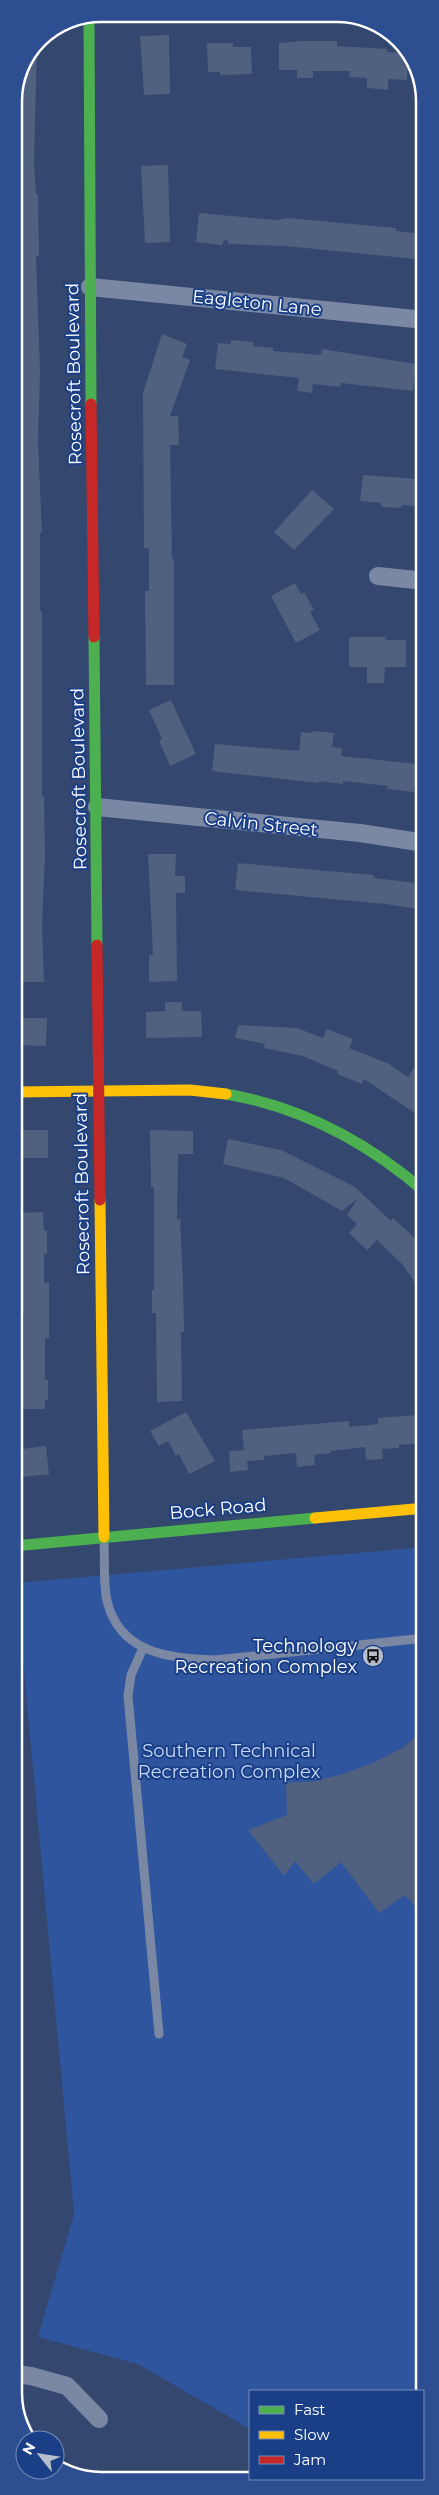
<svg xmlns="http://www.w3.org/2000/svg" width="439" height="2495" viewBox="0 0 439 2495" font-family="Montserrat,sans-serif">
<rect width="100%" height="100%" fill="#34476e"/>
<path fill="#2f559e" d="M425 1547V2394L423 2401V2391H250V2429L138 2364 38 2337 74 2214 16 1583Z"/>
<path fill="#50607f" d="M169 35 170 94 144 95 140 36Z
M302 41H337V46L387 49V52L408 53 407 80 388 79V90L367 88V78L349 77 350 71H313V78H297V70H279V43Z
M207 43H233V47H251L252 74 220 75V72H208Z
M37 45 34 162 36 194H38L39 256H36L40 370 38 442 42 533H40V611H42V796H44L45 856 42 925 44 982H17L18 894H14V877H16V760H14V717H16L17 673 14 672V96Z
M168 165 170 242 145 243 141 166Z
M199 213 276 220 288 218 396 228V231L425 234V260L286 246 228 244V241L224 240 222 245 196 242Z
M162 334 187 344 182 357 190 360 170 416H178L179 445H170L172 559H174V685H146L145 591H149V548H144L143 393Z
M231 340 253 342V346L274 348 273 351 321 355 322 349 416 364 413 391 341 383 340 387 313 384 312 393 297 391 299 378 215 369 218 343 231 344Z
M363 475 417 479 415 506 402 505 401 508 381 507V503L360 501Z
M312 490 334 509 294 550 274 532Z
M295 583 301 594 304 592 314 610 310 612 320 630 296 643 271 596Z
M349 637H386L385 640H406V667H385L384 683H367V667H349Z
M171 700 196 754 170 766 159 741 162 739 149 710Z
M312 731 334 733 332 747 342 748 341 756 417 764 414 792 387 789 388 786 343 781V784L319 781V783L212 771 215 744 299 751 301 732 312 733Z
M148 854H176L175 876H185V893H176L177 981 149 982V955H153Z
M238 863 374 875V878L425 884V910L385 904 235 890Z
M165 1002H182V1011H201L202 1037 146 1038V1012L165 1011Z
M14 1018H47L46 1046 14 1045Z
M238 1025 297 1028 323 1038 327 1029 353 1039 349 1048 389 1064 408 1077 414 1068 425 1075V1120L364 1079 362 1084 337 1074 338 1071 303 1056 264 1048 265 1044 235 1038Z
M22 1130H48V1158H14V1133H22Z
M150 1130 193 1131V1154H178L177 1220 180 1218 183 1281 184 1332H181L182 1401 157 1402 156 1313H152V1290H154V1187H151Z
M228 1139 281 1150 355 1187 391 1221 393 1218 418 1241 425 1252V1297L402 1264 377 1240 367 1250 349 1233 357 1224 347 1215 358 1198 342 1211 284 1178 223 1164Z
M43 1212 44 1231 47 1230V1254H44V1283L49 1282V1338H45V1380H48V1400H45V1409H17L16 1359H24V1314H14L16 1213Z
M186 1412 215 1461 189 1474 179 1454 176 1456 168 1441 159 1446 150 1431Z
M419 1415 421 1443 399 1445V1448L382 1449 383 1459 366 1460 365 1447 331 1451V1453L314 1455 315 1465 297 1467 296 1453 264 1456V1460L247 1461 248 1470 230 1472 229 1451 244 1450 242 1430 349 1421V1427L378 1424V1418Z
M46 1446 49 1474 14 1478V1450Z
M425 1728V1898L415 1906 405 1895 379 1913 341 1862 314 1884 295 1861 284 1876 248 1830 287 1815 286 1783 315 1781 343 1774 375 1762 404 1747Z"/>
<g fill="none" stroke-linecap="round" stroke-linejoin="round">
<path stroke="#7b88a4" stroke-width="9" d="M104 1540C105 1560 103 1582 107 1601 120 1654 169 1658 215 1660L425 1638
M143 1648 131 1675 128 1696 159 2034"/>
<path stroke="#7b88a4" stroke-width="18" d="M90 287 425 320
M378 576 425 581
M97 807 360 833 425 843
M14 2374 31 2376 67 2386 99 2419"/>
<path stroke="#4caf50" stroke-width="11" d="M89 20 91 404
M94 637 97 945
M226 1094C302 1107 367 1142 425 1192
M14 1546 315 1518"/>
<path stroke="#ffc107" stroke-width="11" d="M14 1092 190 1090 226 1094
M100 1200 104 1537
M315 1518 425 1508"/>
<path stroke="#c62828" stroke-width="11" d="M91 404 94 637
M97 945 100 1200"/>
</g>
<defs>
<g id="bus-disc" transform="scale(1.125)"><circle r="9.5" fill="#b8bfcc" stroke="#1b3f87"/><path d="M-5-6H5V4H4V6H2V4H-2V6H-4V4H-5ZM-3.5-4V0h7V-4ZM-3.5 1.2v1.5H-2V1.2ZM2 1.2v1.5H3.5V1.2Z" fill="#111"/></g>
</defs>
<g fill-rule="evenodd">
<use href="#bus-disc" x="373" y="1656"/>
</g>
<g text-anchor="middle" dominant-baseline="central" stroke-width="4" stroke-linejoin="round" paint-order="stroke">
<g font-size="18" fill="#fff" stroke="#1b3f87">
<text transform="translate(257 303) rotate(6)">Eagleton Lane</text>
<text transform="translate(74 374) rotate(-91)">Rosecroft Boulevard</text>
<text transform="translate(79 779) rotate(-91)">Rosecroft Boulevard</text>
<text transform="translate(261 824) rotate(6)">Calvin Street</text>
<text transform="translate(82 1184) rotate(-91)">Rosecroft Boulevard</text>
<text transform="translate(218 1509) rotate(-5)">Bock Road</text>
</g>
<g font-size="18" fill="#fff" stroke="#1b3f87" text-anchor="end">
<text x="357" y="1646">Technology<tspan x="357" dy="21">Recreation Complex</tspan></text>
</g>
<g font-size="18" fill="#c8d9f9" stroke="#1b3f87">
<text x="229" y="1751">Southern Technical<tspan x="229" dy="21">Recreation Complex</tspan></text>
</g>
</g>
<path d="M0 0H439V2495H0ZM101 22H337A79 79 0 0 1 416 101V2393A79 79 0 0 1 337 2472H101A79 79 0 0 1 22 2393V101A79 79 0 0 1 101 22Z" fill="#2d4e91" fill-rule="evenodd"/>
<path fill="none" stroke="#fff" stroke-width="2.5" d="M101 22H337A79 79 0 0 1 416 101V2393A79 79 0 0 1 337 2472H101A79 79 0 0 1 22 2393V101A79 79 0 0 1 101 22Z"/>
<rect x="249" y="2390" width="175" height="90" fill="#1b3f87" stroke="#768cb7"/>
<rect x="259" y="2406" width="25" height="8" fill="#4caf50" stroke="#768cb7"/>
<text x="294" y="2415" font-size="15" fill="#ffffff">Fast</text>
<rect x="259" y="2431" width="25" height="8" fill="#ffc107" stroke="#768cb7"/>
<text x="294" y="2440" font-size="15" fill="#ffffff">Slow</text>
<rect x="259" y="2456" width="25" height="8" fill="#c62828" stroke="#768cb7"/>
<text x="294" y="2465" font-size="15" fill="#ffffff">Jam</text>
<g transform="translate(40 2455) rotate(300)"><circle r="24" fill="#1b3f87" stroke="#768cb7"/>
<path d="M0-4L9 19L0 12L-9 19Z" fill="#b8bfcc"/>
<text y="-8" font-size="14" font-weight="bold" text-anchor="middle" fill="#ffffff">N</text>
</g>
</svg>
